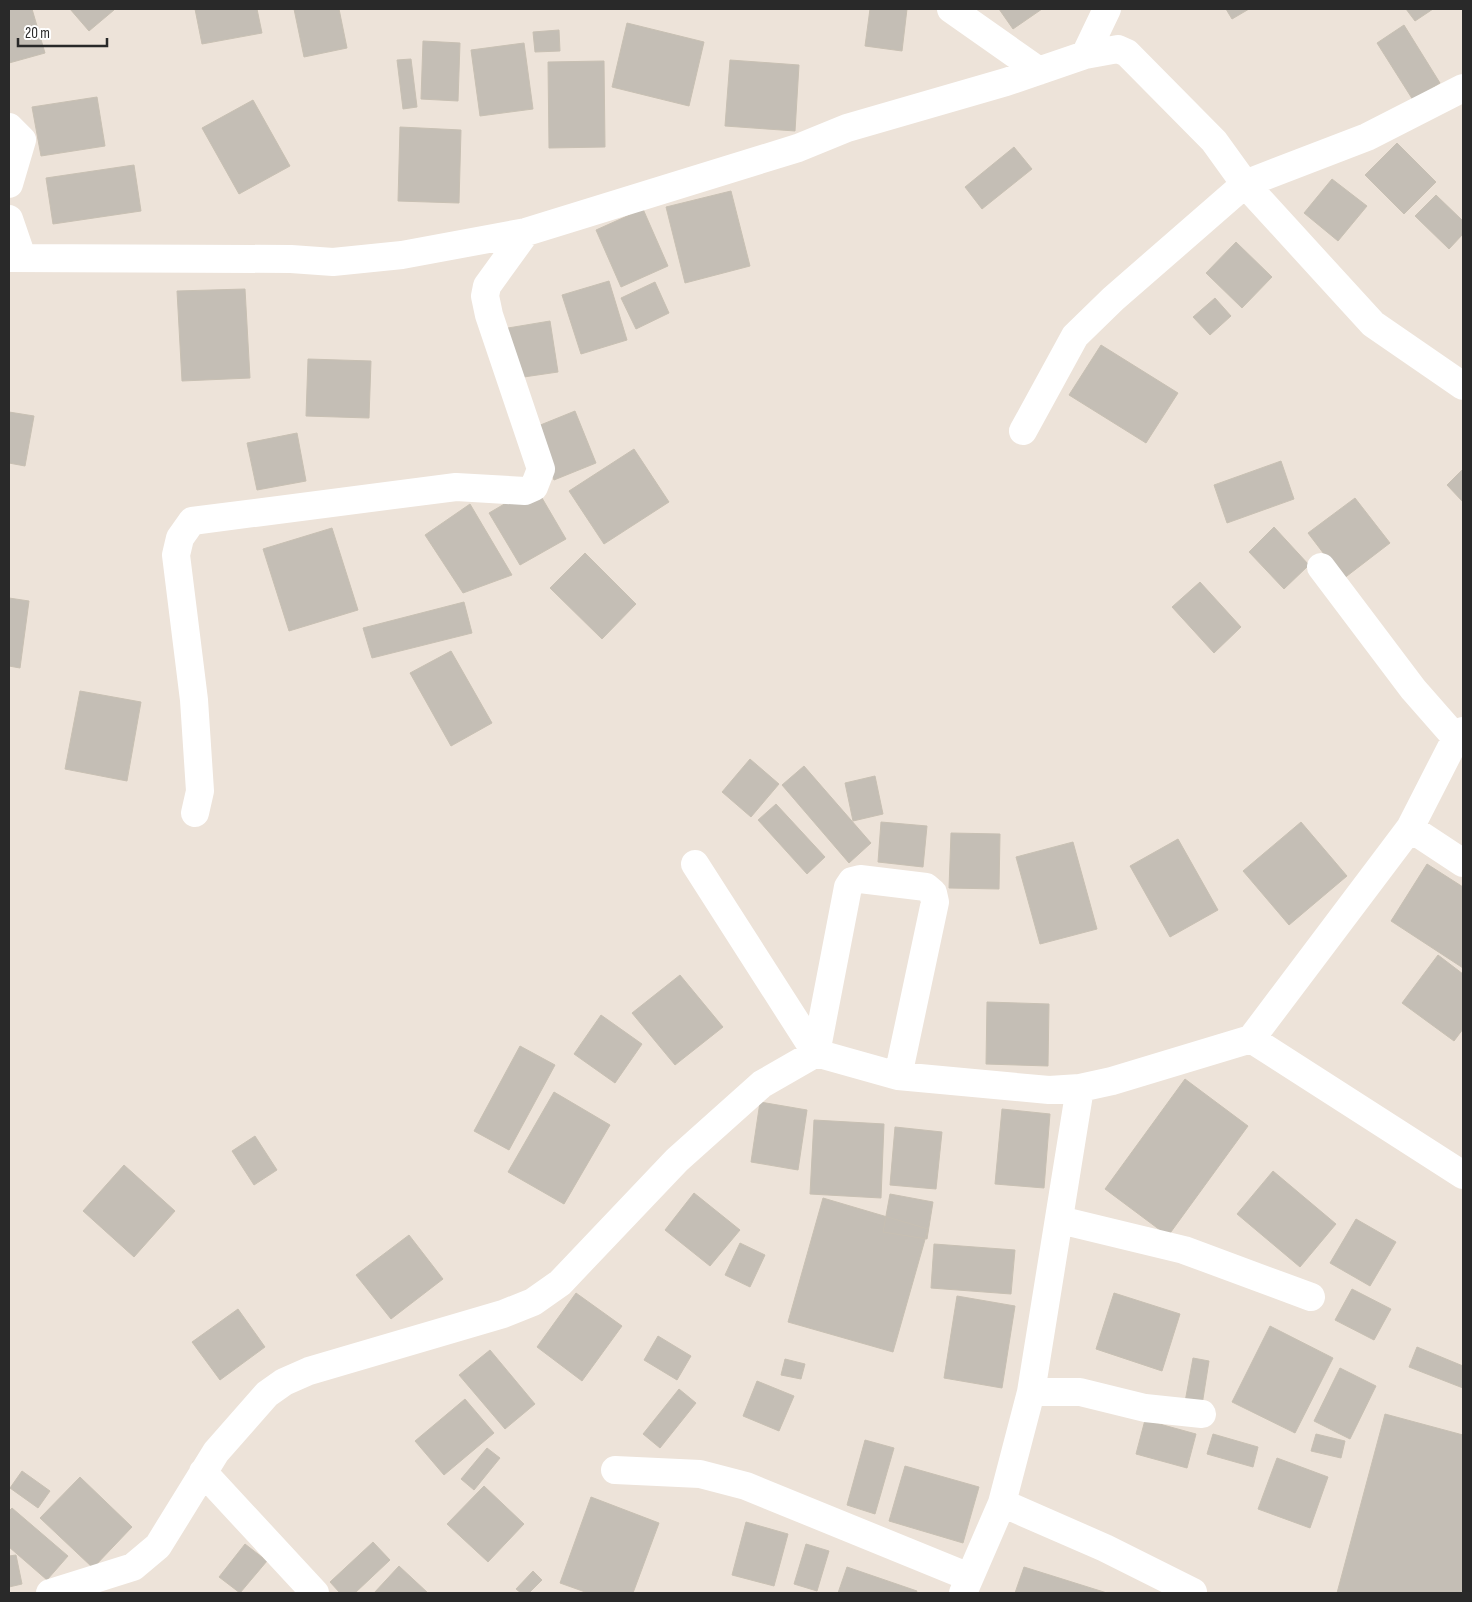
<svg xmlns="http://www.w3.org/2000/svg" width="1472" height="1602" viewBox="0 0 1472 1602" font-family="'Sofia Sans Condensed',sans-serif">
<rect width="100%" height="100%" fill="#ede3d9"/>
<path fill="#c4beb5" stroke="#c8c0b3" d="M9 9H32L45 53 9 63Z
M70 9H113L114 10 89 31Z
M195 9H257L262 33 202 44Z
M294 9H339L347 48 304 57Z
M870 9H907L902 51 865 46Z
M999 9H1042L1013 29Z
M1226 9H1249L1232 19Z
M1406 9H1433L1415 21Z
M627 23 704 42 689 106 612 87Z
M1404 25 1440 83 1413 100 1377 43Z
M559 30 560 51 535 52 533 32Z
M423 41 460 43 458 101 421 99Z
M524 43 533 109 480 116 471 50Z
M411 59 417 107 403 109 397 60Z
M730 60 799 65 795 131 725 126Z
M604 61 605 147 549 148 548 62Z
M97 97 105 146 41 156 32 107Z
M253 100 290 166 239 194 202 128Z
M400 127 461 130 459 203 398 201Z
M1397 143 1436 182 1404 214 1365 175Z
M1014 147 1032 169 982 209 965 187Z
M134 165 141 211 53 224 46 178Z
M1332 179 1367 206 1338 241 1304 213Z
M731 191 750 266 685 283 666 207Z
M1436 195 1463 221V234L1449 249 1415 216Z
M643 209 668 266 621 287 596 230Z
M1236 242 1272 277 1242 308 1206 273Z
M609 281 627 340 581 354 562 295Z
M655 282 669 313 636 329 621 298Z
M245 289 250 378 182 381 177 291Z
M1215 298 1231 316 1210 335 1193 317Z
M550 321 558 372 510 379 502 329Z
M1101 345 1178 393 1146 443 1069 395Z
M308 359 371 361 369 418 306 416Z
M575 411 596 463 554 480 533 428Z
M9 412 34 416 25 466 9 463Z
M297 433 306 481 257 490 247 443Z
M634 449 669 502 604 544 569 491Z
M1281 461 1294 499 1227 523 1214 485Z
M1463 469V502L1447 485Z
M535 486 566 539 520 565 489 513Z
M1355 498 1390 543 1343 579 1308 533Z
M470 504 512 575 463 593 425 535Z
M1274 527 1309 565 1284 589 1249 552Z
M332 528 358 610 289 631 263 549Z
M585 553 636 604 602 639 550 588Z
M1200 582 1241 627 1214 653 1172 607Z
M9 598 29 601 20 668 9 666Z
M464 602 472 633 372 658 363 628Z
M451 651 492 723 451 746 410 673Z
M80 691 141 702 127 781 65 769Z
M750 759 779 784 751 817 722 792Z
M804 766 871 843 849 863 782 785Z
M875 776 883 814 853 821 845 783Z
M776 804 825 857 807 874 758 820Z
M881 822 927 826 923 867 878 862Z
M1301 822 1347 876 1289 925 1243 871Z
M951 833 1000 834 999 889 949 888Z
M1178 839 1218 910 1170 937 1130 866Z
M1073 842 1097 929 1040 944 1016 857Z
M1427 864 1463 887V968L1391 921Z
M1438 955 1463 974V1029L1454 1041 1402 1003Z
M680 975 723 1027 675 1065 632 1013Z
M987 1002 1049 1004 1048 1066 986 1064Z
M601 1015 642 1044 615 1083 574 1054Z
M520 1046 555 1065 509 1150 474 1131Z
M1185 1079 1248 1126 1168 1236 1105 1189Z
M554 1092 610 1125 564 1204 508 1172Z
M760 1102 807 1110 798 1170 751 1162Z
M1002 1109 1050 1114 1044 1188 995 1184Z
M814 1120 884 1124 881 1198 810 1194Z
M895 1127 942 1132 936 1189 890 1185Z
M255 1136 277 1170 254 1185 232 1151Z
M124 1165 175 1211 134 1257 83 1211Z
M1273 1171 1336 1224 1300 1267 1237 1214Z
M694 1193 740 1230 710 1266 665 1230Z
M890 1194 933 1202 927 1239 883 1232Z
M823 1198 928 1229 893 1352 788 1322Z
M1356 1219 1396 1242 1370 1286 1330 1263Z
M409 1235 443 1279 391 1319 356 1275Z
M740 1243 765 1255 750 1287 725 1275Z
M934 1244 1015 1250 1011 1294 931 1288Z
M1352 1289 1391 1309 1374 1340 1335 1320Z
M576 1293 622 1326 582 1381 537 1347Z
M1114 1293 1180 1314 1162 1371 1096 1349Z
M957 1296 1015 1306 1002 1388 944 1378Z
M238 1309 265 1347 220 1380 192 1342Z
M1270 1326 1333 1358 1295 1433 1232 1402Z
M658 1336 691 1356 677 1380 644 1360Z
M1417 1347 1463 1366V1388L1409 1367Z
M490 1350 535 1404 505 1429 459 1375Z
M1193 1358 1209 1361 1202 1405 1185 1402Z
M785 1359 805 1364 801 1379 781 1375Z
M1340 1368 1376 1386 1350 1439 1314 1421Z
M757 1381 794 1396 779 1431 743 1416Z
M679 1389 696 1403 660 1448 643 1434Z
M465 1399 494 1433 444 1475 415 1441Z
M1385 1414 1463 1435V1593H1337Z
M1145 1420 1196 1434 1187 1468 1136 1454Z
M1213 1434 1258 1447 1253 1467 1207 1454Z
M1316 1434 1345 1441 1341 1458 1311 1451Z
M865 1440 894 1448 875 1514 847 1505Z
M487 1448 500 1458 474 1490 461 1479Z
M1277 1458 1328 1477 1310 1528 1258 1509Z
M905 1466 979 1487 963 1543 889 1521Z
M22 1471 50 1491 38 1508 10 1488Z
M80 1477 132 1527 93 1568 40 1518Z
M484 1486 524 1524 488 1562 447 1524Z
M591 1497 659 1523 633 1593H588L560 1583Z
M12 1508 68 1556 47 1580 9 1547V1511Z
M746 1522 788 1534 774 1586 732 1575Z
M373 1542 390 1560 355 1593H340L330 1582Z
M245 1544 267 1561 240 1593 219 1577Z
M806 1544 829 1551 817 1591 794 1584Z
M16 1555 22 1584 9 1587V1556Z
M399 1566 428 1593H374Z
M847 1567 917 1591 916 1593H838Z
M1024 1567 1107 1593H1015Z
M533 1571 542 1580 529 1593H521L516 1589Z"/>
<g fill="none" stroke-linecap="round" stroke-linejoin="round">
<path stroke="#fff" stroke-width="28" d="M951 9 1039 71
M1085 55 1107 9
M9 127 22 140 9 184
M9 219 22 257
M9 258 291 259 333 262 402 255 526 232 798 148 847 128 1006 82 1085 55 1118 49 1127 53 1214 141 1245 184 1367 137 1463 88
M1023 431 1075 336 1113 299 1245 184 1373 324 1463 386
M1321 567 1413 689 1456 738
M195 813 200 791 194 700 176 555 180 538 192 521 456 487 525 491 534 487 541 469 489 315 485 296 487 286 526 232
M1410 828 1463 863
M695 864 816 1053 898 1076 1049 1090 1080 1088 1112 1081 1251 1039 1410 828 1456 738 1463 731
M1251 1039 1463 1175
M1060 1220 1184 1250 1311 1297
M1031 1392H1080L1145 1408 1202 1414
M615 1470 700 1474 746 1486 969 1577
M203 1472 315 1593
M1002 1503 1105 1548 1193 1592
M50 1593 133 1567 158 1546 216 1452 267 1394 284 1382 309 1371 503 1314 533 1302 560 1283 677 1160 762 1084 816 1053 848 887 852 881 860 879 926 887 933 893 935 902 898 1076
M963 1593 1002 1503 1031 1392 1080 1088"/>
</g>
<rect width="1472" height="1602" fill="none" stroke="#292929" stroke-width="20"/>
<path d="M18 38v8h89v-8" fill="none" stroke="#292929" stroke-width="2.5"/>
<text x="25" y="38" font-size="15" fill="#292929" stroke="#ffffff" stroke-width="4" paint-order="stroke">20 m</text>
</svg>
